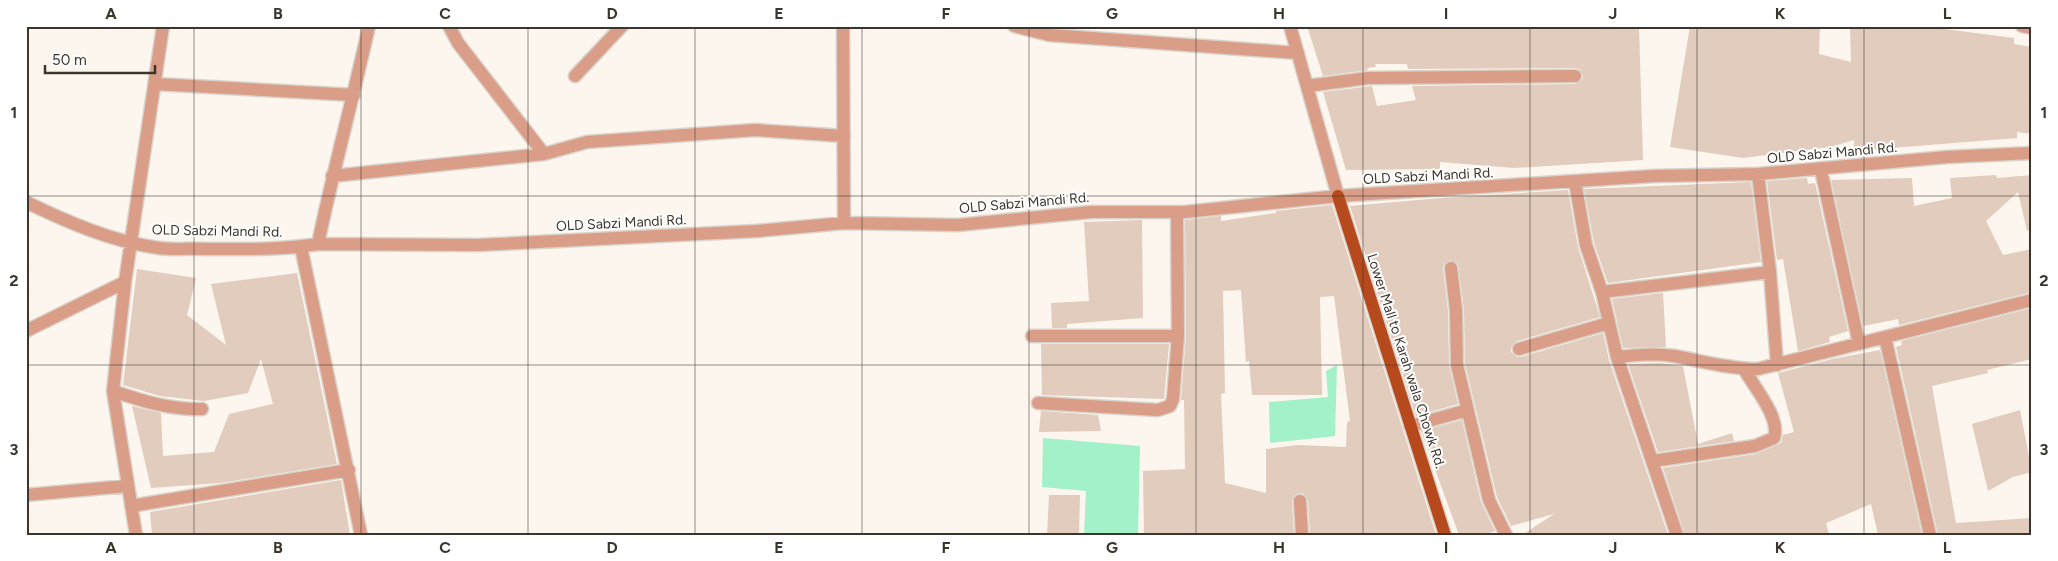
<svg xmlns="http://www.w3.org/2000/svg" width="2058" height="561" viewBox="0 0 2058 561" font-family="Figtree,sans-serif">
<rect width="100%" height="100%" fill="#fcf6ee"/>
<path fill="#a2f1c9" d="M1337 365 1335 436 1270 443 1269 402 1328 397 1326 371Z
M1043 438 1140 446 1138 535H1084L1086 491 1042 487Z"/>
<path fill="#e1ccbd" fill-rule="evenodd" d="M1307 26H1639L1643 160 1514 168 1440 162V169L1346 170 1323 92 1372 86 1377 106 1416 100 1412 86 1575 84 1582 80 1583 75 1579 69 1575 68 1408 69 1407 64H1375L1376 67 1367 68 1368 70 1323 76Z
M1690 26H1820L1819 54 1851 62 1850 26H1922L2014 38V44L2032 47V134L2017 132V138L1854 151V140L1830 147 1743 158 1670 147Z
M1996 175 1997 178 2032 175V230L2027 231 2018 192 1986 221 2003 255 2032 249V292L1899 325 1898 319 1863 326 1831 180 1912 178 1914 206 1952 198 1950 178Z
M1807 178 1808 184 1815 183 1848 331 1829 337 1830 342 1798 351 1783 259 1777 260 1767 181Z
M1751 182 1761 262 1608 283 1594 243 1584 189Z
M1568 190 1578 247 1600 317 1517 341 1511 347V352L1517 357H1521L1603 333 1609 360 1668 535H1522L1554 514 1511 526 1497 497 1465 364 1464 310 1458 264 1450 260 1444 264 1443 269 1448 311 1449 365 1458 404 1416 416 1350 206 1440 198Z
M1332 205 1436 535H1310L1308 500 1304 494 1300 493 1295 495 1292 501 1294 535H1144L1143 471 1185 469 1184 400H1181L1186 336 1185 220 1221 216V221L1276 213V211ZM1241 290 1246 362 1249 361 1252 395H1322L1320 297 1334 296 1350 421 1347 422 1346 447 1297 445 1266 449V493L1225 483 1221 394 1225 393 1223 291Z
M1142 220 1143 318 1067 324V328H1052L1051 303 1089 301 1084 222Z
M137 269 196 278 187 315 226 345 211 284 297 273 337 464 220 483 151 488 132 406 161 413 163 456 214 452 229 414 273 404 261 359 248 393 204 401 160 396 123 385Z
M1663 293 1666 347 1623 348 1612 299Z
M2032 308V359L1987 370 1988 373 1932 386 1956 523 2032 518V535H1938L1896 347 1902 345 1901 341Z
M1041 344H1169L1164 399 1042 395Z
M1880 350 1922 535H1878L1871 504 1826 523 1829 535H1685L1663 468 1756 454 1777 445 1781 443 1783 435 1794 432 1778 373 1832 359Z
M1659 363 1683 366 1698 444 1732 433 1734 441 1658 452 1628 364Z
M2020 410 2032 472 2013 477 1988 491 1972 424Z
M1041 411 1098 415 1101 431 1039 432Z
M1462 420 1481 502 1495 531 1482 535H1459L1421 431Z
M341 480 350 535H152L150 512Z
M1049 495H1080L1079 535H1047Z"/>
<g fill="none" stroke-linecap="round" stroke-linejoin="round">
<g stroke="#d9d3cb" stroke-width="15">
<path id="minor" d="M449 26 458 43 544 154
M843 26 844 223
M1014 26 1049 35 1298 53
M1290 26 1338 196
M2022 26 2032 28
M575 76 622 26
M155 84 354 95
M1307 86 1368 78 1575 76
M1821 170 1859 344
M332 176 544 154 587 142 755 130 844 136
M1575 182 1586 245 1602 292
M26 202C67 222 113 242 159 248 174 250 192 248 208 249 244 249 282 250 318 244L478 245 757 231 844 223 958 225 1091 212H1185L1338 196 1654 176 1758 174 1947 157 2032 153
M318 244C333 171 353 99 369 26
M301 247 361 535
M1451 268 1456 310 1457 365 1489 500 1506 535
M1770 272 1777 365
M125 282 113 391 136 535
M26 331 125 282 163 26
M1032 336H1178
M1885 337 1930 535
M1519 349 1609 323
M1617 357C1636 355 1655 353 1674 356 1702 361 1730 369 1758 369L2032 300
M113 391C142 401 171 410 202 409
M1038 403 1158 410 1170 406 1173 399 1178 336 1177 212
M1410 426 1468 410
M1653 461 1755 446 1774 438C1781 418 1754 387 1744 369
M26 495 127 486
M1300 501 1302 535
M131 506 349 470
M1677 535 1617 357 1602 292 1770 272 1758 174"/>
</g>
<g stroke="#d9d3cb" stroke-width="15">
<path id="major" d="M1338 196 1445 535"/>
</g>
<use href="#minor" stroke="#da9d87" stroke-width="12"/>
<use href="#major" stroke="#b64a1d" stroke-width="12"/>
</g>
<path fill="none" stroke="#3b352d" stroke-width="1" stroke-opacity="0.55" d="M194 26V535M361 26V535M528 26V535M695 26V535M862 26V535M1029 26V535M1196 26V535M1363 26V535M1530 26V535M1697 26V535M1864 26V535M26 196H2032M26 365H2032"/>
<g text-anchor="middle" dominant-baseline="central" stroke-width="4" stroke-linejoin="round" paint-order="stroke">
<g font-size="14" fill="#3b352d" stroke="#fff">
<text transform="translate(1832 153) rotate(-5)">OLD Sabzi Mandi Rd.</text>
<text transform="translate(1428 176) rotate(-3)">OLD Sabzi Mandi Rd.</text>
<text transform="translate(1024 203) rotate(-5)">OLD Sabzi Mandi Rd.</text>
<text transform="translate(621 223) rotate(-3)">OLD Sabzi Mandi Rd.</text>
<text transform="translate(217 231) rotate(1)">OLD Sabzi Mandi Rd.</text>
<text transform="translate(1406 361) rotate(72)">Lower Mall to Karah wala Chowk Rd.</text>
</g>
</g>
<rect width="2058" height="561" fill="none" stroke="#ffffff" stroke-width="55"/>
<path d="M45 65v8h110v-8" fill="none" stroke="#3b352d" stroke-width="2.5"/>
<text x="52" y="65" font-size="15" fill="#3b352d" stroke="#ffffff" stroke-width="4" paint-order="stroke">50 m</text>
<rect x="28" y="28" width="2002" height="506" fill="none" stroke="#3b352d" stroke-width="2"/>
<g font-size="16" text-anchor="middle" font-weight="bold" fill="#3b352d">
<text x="111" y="19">A</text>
<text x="278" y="19">B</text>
<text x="445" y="19">C</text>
<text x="612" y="19">D</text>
<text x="779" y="19">E</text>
<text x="946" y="19">F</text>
<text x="1112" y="19">G</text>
<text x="1279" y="19">H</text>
<text x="1446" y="19">I</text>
<text x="1613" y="19">J</text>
<text x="1780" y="19">K</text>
<text x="1947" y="19">L</text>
<text x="14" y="118">1</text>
<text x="2044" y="118">1</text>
<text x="14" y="286">2</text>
<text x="2044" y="286">2</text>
<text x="14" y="455">3</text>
<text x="2044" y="455">3</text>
<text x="111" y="553">A</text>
<text x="278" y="553">B</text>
<text x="445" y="553">C</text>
<text x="612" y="553">D</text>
<text x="779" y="553">E</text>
<text x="946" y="553">F</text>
<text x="1112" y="553">G</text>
<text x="1279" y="553">H</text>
<text x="1446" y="553">I</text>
<text x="1613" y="553">J</text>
<text x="1780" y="553">K</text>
<text x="1947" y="553">L</text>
</g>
</svg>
